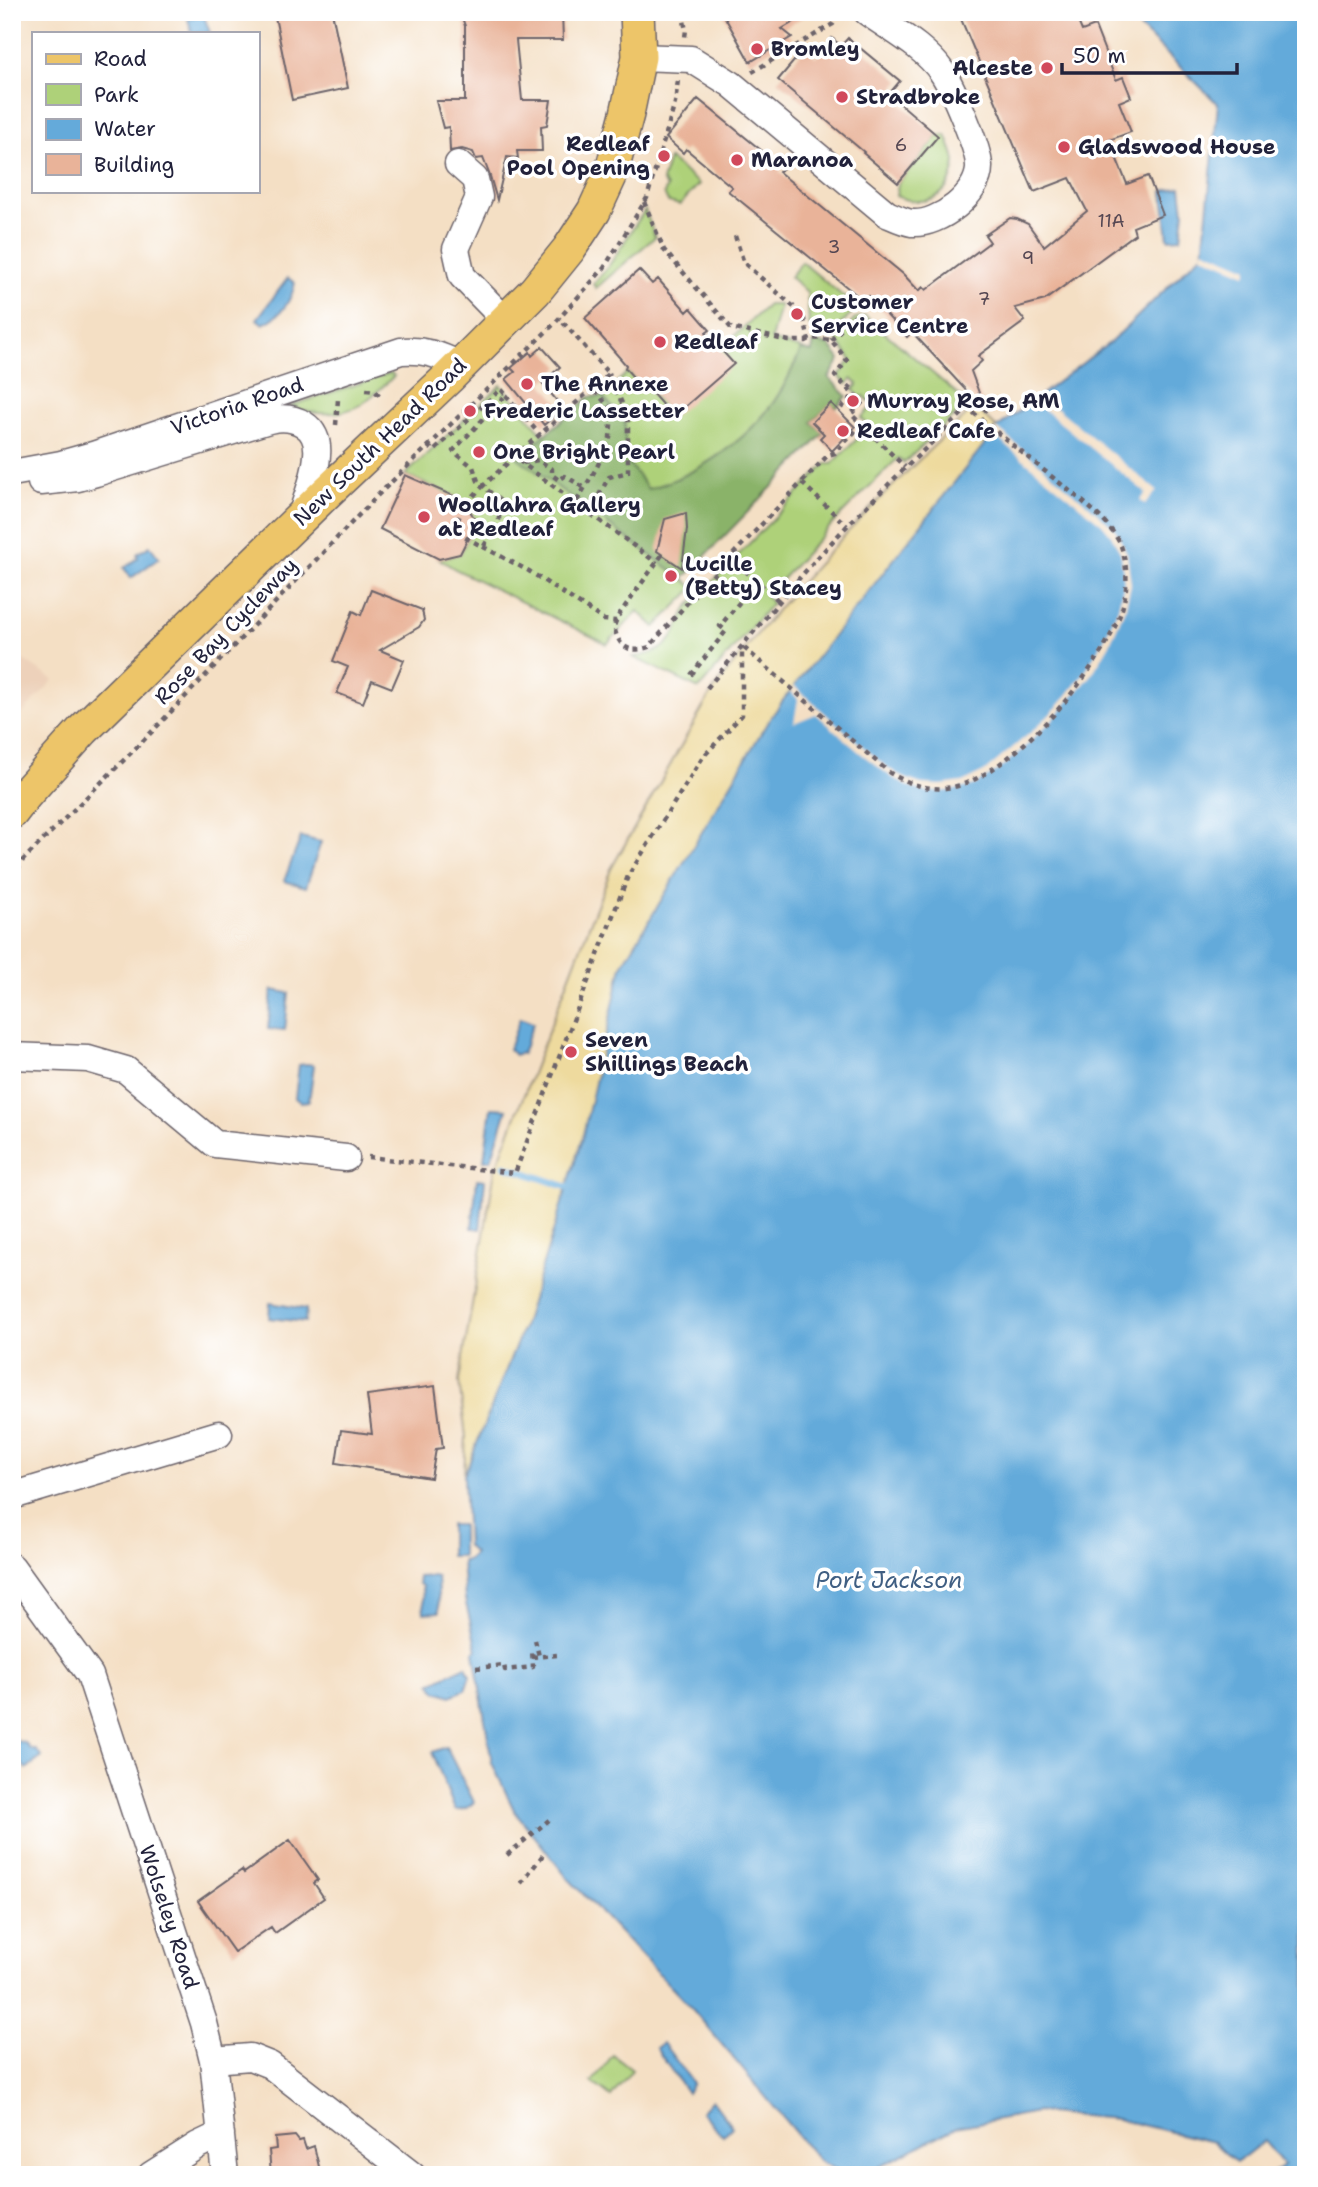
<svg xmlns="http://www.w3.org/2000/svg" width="1318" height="2187" viewBox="0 0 1318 2187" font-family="'Shantell Sans',sans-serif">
<rect width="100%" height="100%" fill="#fff"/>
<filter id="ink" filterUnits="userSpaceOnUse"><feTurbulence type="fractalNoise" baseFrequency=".0143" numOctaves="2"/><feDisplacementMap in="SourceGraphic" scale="14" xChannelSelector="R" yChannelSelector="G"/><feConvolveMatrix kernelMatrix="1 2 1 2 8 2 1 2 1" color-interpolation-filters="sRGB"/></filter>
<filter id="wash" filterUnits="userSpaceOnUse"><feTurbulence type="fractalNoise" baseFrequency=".00686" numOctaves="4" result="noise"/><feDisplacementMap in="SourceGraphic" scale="28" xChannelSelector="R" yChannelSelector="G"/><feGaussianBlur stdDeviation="1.57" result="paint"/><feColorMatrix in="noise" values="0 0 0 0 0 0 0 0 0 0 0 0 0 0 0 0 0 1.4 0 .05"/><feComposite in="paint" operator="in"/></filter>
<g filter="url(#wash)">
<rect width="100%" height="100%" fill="#f4dfc4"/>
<path fill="#edd1ba" d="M12 653 54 680 12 724Z"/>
<path fill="#aed179" stroke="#687a5a" stroke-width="2" d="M946 135C949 143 954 153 955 161 955 165 954 168 953 172 947 200 921 207 896 196L898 183 938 136Z
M669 159 699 184 680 205 668 202 664 194 667 187 662 181Z
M645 210 655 237 596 288 593 284 608 267Z
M802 262 857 308 831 334 809 325 807 292 790 277Z
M768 305H780L771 340 812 352 814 342 829 345 840 359 829 378 847 396 836 408 831 404 812 422 824 433 683 578 694 588 655 627 638 611 607 644 455 569 439 559 460 554 476 522 465 501 405 475 501 385 542 433 625 458V421L602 396 628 372 642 387 645 385 673 417 720 349Z
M865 316 968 403 904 463 898 458 834 522 766 597 772 603 699 689 633 657C669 653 673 639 687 608L826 464H832L864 432 866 423 861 418 873 405 864 396 861 397 853 390 858 384 852 379 847 384 839 376 851 360 836 339 856 318Z
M391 373 394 376C383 386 372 398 360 405 339 417 311 415 290 406Z
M613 2055 632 2070 611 2097 592 2082Z"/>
<path fill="#8ab369" stroke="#566a52" stroke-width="2" d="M814 342 829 345 840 359 829 378 847 396 836 408 831 404 812 422 824 433 683 579 518 458 589 397 602 396 625 421V458L648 489C700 474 754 437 782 389 789 377 795 363 801 350L812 352Z"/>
<path fill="#eeda9e" stroke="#887e6c" stroke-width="2" d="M975 407 997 428 582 1139 524 1325 464 1476 466 1437 459 1381 495 1170 611 869 710 695C787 590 880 495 975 407Z"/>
<path fill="#64aada" stroke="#43668a" stroke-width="2" d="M1124 12H1306V2175H1272L1284 2165 1264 2141 1236 2163 1213 2142 1117 2119 1037 2112 956 2127 879 2167 857 2175 838 2171 819 2161 694 2011 566 1876 514 1810 492 1763 474 1652 477 1650 465 1599 462 1561 467 1560 474 1553 467 1546 464 1476 524 1325 567 1187 582 1139 622 966 767 723 784 699 998 427 1112 341 1203 253 1218 104Z
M203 13 210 33H192L188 19Z
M1181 187 1184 212 1181 238 1168 239 1163 191Z
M288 278 295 283C291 302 281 316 263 324L257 319Z
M150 546 159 558 131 578 124 568 138 558 137 554Z
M301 837 321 842 306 887 284 881Z
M272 990 289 993 285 1030 268 1029Z
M520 1018 533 1023 522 1054 519 1053 515 1055 509 1049Z
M307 1064 314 1065 309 1101 300 1102 295 1098 299 1065Z
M491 1108 507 1109 491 1160H484Z
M477 1179 485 1180 480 1229 472 1228Z
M270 1303 306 1309 305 1322 269 1318Z
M450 1525H462V1556H450Z
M437 1576 439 1612 424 1613 422 1586 419 1584 418 1577Z
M466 1666 470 1675 465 1690 451 1696 436 1691 431 1683Z
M12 1740 25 1743 31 1750H36L42 1757 26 1769 12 1750Z
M446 1747 474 1802C470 1807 462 1811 455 1810L432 1752Z
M663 2043 693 2083 687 2093 656 2048Z
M712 2100 732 2127 723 2136 701 2112Z"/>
<path fill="#f4dfc4" d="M1203 249 1248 268 1246 274 1201 255Z
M1038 392 1157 491 1145 504 1140 501 1146 493 1030 398Z
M997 428 1093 509 1115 529 1127 553 1131 584 1126 606 1110 644 1091 676 1057 715 1025 747 996 772 973 786 950 791 927 792 911 788 890 776 859 752 816 714 794 723 798 699 790 691 794 686 884 765 902 777 921 784 941 785 963 782 984 772 1037 727 1061 703 1084 673 1104 639 1118 608 1124 583 1121 554 1111 535 1102 524 992 434Z"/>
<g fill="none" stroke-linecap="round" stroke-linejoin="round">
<path stroke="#64aada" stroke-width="7" d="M505 1166 567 1187"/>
</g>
<g id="blocks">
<path fill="#e9b399" d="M274 12H332L348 88 292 100Z
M460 12H562L563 40H516L522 100H551L547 125 541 126 542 151H517L518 158 507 157 497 200 490 176 483 158 476 159 473 152 462 149 450 151 449 127 443 128 436 101H465V26Z
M722 12H811L782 29 792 37 750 62Z
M958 12H1074L1082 31 1095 26 1116 80 1123 77 1131 97 1119 102 1131 132 1109 140 1127 184 1148 176 1163 215 1133 227 1135 234 1045 300 1015 308 1025 321 978 356 982 361 971 371 986 412 912 332 907 337 869 296 864 301 728 191 732 187 686 149 683 153 666 138 698 99 783 168 779 172 903 274 919 291 923 287 926 290 990 242 985 235 1010 218 1017 219 1028 224 1044 246 1087 211 1070 178 1034 192Z
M832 38 841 46 848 38 900 81 889 94 938 136 898 183 863 153 864 152 778 80 805 48 816 57Z
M639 270 652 284 658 279 687 312 691 308 710 330 706 333 734 364 673 417 645 385 642 387 625 368 626 365 585 318Z
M542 347 560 367 542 383 563 408 544 425 506 379 515 372 511 368 530 352 532 356Z
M831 403 855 427 832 451 820 438 824 434 812 422Z
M405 475 465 501 476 522 460 554 439 559 380 529Z
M686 513 687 529 682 568 657 551 665 519Z
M371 590 422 610 424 620 419 627 380 650 404 660 392 688 372 680 363 703 337 693 348 667 333 661 353 611 361 615Z
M435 1386 443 1448 436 1449 431 1478 336 1463 341 1430 372 1434 367 1395Z
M290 1840 318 1880 314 1883 324 1898 275 1933 271 1927 234 1952 198 1901 242 1870 244 1873Z
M295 2136 299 2141 303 2140 306 2149 314 2146 321 2175H271L269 2150 276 2149 275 2138Z"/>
</g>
</g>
<g filter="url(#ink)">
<use href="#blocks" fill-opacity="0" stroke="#6c646b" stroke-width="2"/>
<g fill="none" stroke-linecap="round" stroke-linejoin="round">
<g stroke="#6c646b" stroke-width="29">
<path id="minor" d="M639 57 691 59 731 84 887 214C894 217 904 222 912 223 939 225 980 194 979 166 979 149 952 86 942 72 924 46 892 30 867 12
M458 164 475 179 479 197 456 249 462 276 505 320
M12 473 61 464 93 455 401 351C423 349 440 355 460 365
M41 482 78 478 96 473 269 420C294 414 320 425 317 455 316 476 306 499 300 519
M12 1056 88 1059 126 1070 215 1144 346 1158
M12 1496 219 1434
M12 1567 90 1675 204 2023 213 2060 250 2057 270 2065 412 2175
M213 2060 225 2175
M151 2175 198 2145 221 2134"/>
</g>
<g stroke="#6c646b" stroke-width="36">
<path id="major" d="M12 812 25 795 83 730 325 494 448 378 535 291 569 249 594 211 611 174 627 114 639 57 637 12"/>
</g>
<path stroke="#6c646b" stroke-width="4.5" stroke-dasharray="5 5" stroke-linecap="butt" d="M682 12 686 30 685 37
M752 72 833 24 840 12
M644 202 664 250 731 328 789 341H806L812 338 831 340 847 360 835 376 862 403 851 414 905 467
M735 236 744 263 803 315 809 340
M831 340 856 314
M848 389 854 382
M366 390 375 391 381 397
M506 395 540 435
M841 408 854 395
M336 425 338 399 341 398
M428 446 434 451 501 389 506 395 453 451 473 467 478 481 483 486 514 457 657 563
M514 457 609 374 559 318
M523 463 538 460 552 469V475L559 480 565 476 585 488
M802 483 847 526
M599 495 609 477 628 472V417L609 374
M581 507 584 503 578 499 597 467 610 438 612 410 593 389
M484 546 499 520V500L483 486 464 506 453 531 529 571 604 620 616 621
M662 555 618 616 614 626C618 647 629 654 649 647L696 593 828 455 835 453 862 424
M730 557 779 601
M691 675 726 631 720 626 757 581
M707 688C753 633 798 577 848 525 887 485 927 447 968 408 994 430 1020 451 1046 472 1069 491 1110 519 1121 546 1128 566 1128 589 1122 609 1104 666 1018 767 961 785 934 793 913 786 890 773L742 646
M12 879 23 860 142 742 378 495 555 323 604 268 647 198 675 103 678 80
M368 1157 515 1173 628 876 703 757 742 715V646
M535 1640 539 1656
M532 1657 558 1655
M476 1668 504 1665 505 1670 533 1667 532 1649
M507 1855 549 1820
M521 1883 543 1855"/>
<use href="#minor" stroke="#fff" stroke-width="26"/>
<use href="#major" stroke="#edc569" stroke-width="33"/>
</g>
</g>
<g fill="#d1495b" stroke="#fff" stroke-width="2.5">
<circle cx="757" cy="49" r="7"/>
<circle cx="1047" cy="68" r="7"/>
<circle cx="842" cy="97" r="7"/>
<circle cx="1064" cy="147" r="7"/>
<circle cx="664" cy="156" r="7"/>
<circle cx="737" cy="160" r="7"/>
<circle cx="797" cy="314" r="7"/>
<circle cx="660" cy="342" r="7"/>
<circle cx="527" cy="384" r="7"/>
<circle cx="853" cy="401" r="7"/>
<circle cx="470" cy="411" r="7"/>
<circle cx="843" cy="431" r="7"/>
<circle cx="479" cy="452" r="7"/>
<circle cx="424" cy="517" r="7"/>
<circle cx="671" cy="576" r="7"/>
<circle cx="571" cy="1052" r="7"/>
</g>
<g text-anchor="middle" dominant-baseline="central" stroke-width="7" stroke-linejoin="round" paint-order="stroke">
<g font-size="18" fill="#544652">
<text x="901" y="145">6</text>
<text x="1111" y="221">11A</text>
<text x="834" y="247">3</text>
<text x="1028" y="258">9</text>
<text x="984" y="299">7</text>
</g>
<g font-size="21" font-weight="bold" fill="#22223b" stroke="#fff" text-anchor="start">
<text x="771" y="49">Bromley</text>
<text x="1033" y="68" text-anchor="end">Alceste</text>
<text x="856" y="97">Stradbroke</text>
<text x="650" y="144" text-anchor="end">Redleaf<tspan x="650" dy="24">Pool Opening</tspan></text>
<text x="1078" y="147">Gladswood House</text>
<text x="751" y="160">Maranoa</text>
<text x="811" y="302">Customer<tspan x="811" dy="24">Service Centre</tspan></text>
<text x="674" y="342">Redleaf</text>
<text x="541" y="384">The Annexe</text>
<text x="867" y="401">Murray Rose, AM</text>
<text x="484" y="411">Frederic Lassetter</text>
<text x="857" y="431">Redleaf Cafe</text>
<text x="493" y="452">One Bright Pearl</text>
<text x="438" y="505">Woollahra Gallery<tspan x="438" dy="24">at Redleaf</tspan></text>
<text x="685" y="564">Lucille<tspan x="685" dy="24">(Betty) Stacey</tspan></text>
<text x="585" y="1040">Seven<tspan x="585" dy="24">Shillings Beach</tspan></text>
</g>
<g font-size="21" fill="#22223b" stroke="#fff">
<text transform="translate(237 406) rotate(-19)">Victoria Road</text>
<text transform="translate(380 442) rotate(-44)">New South Head Road</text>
<text transform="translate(226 631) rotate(-46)">Rose Bay Cycleway</text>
<text transform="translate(169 1917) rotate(72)">Wolseley Road</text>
</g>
<g font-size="23" font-style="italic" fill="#405f83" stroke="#fff">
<text x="889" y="1580">Port Jackson</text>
</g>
</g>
<rect width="1318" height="2187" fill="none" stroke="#fff" stroke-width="42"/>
<rect x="32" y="32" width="228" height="161" fill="#ffffff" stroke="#a7a7b1" stroke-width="2"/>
<rect x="46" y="54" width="35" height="10" fill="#edc569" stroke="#a7a7b1" stroke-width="2"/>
<text x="94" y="66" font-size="21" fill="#22223b">Road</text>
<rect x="46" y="84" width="35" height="21" fill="#aed179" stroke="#a7a7b1" stroke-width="2"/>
<text x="94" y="102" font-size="21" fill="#22223b">Park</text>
<rect x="46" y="119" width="35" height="21" fill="#64aada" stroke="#a7a7b1" stroke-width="2"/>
<text x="94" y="136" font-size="21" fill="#22223b">Water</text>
<rect x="46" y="154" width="35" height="21" fill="#e9b399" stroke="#a7a7b1" stroke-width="2"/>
<text x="94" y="172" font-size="21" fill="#22223b">Building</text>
<path d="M1062 63v10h175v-10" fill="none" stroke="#22223b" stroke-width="3.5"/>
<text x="1073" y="63" font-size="21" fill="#22223b" stroke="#ffffff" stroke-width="5" paint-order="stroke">50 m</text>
</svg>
